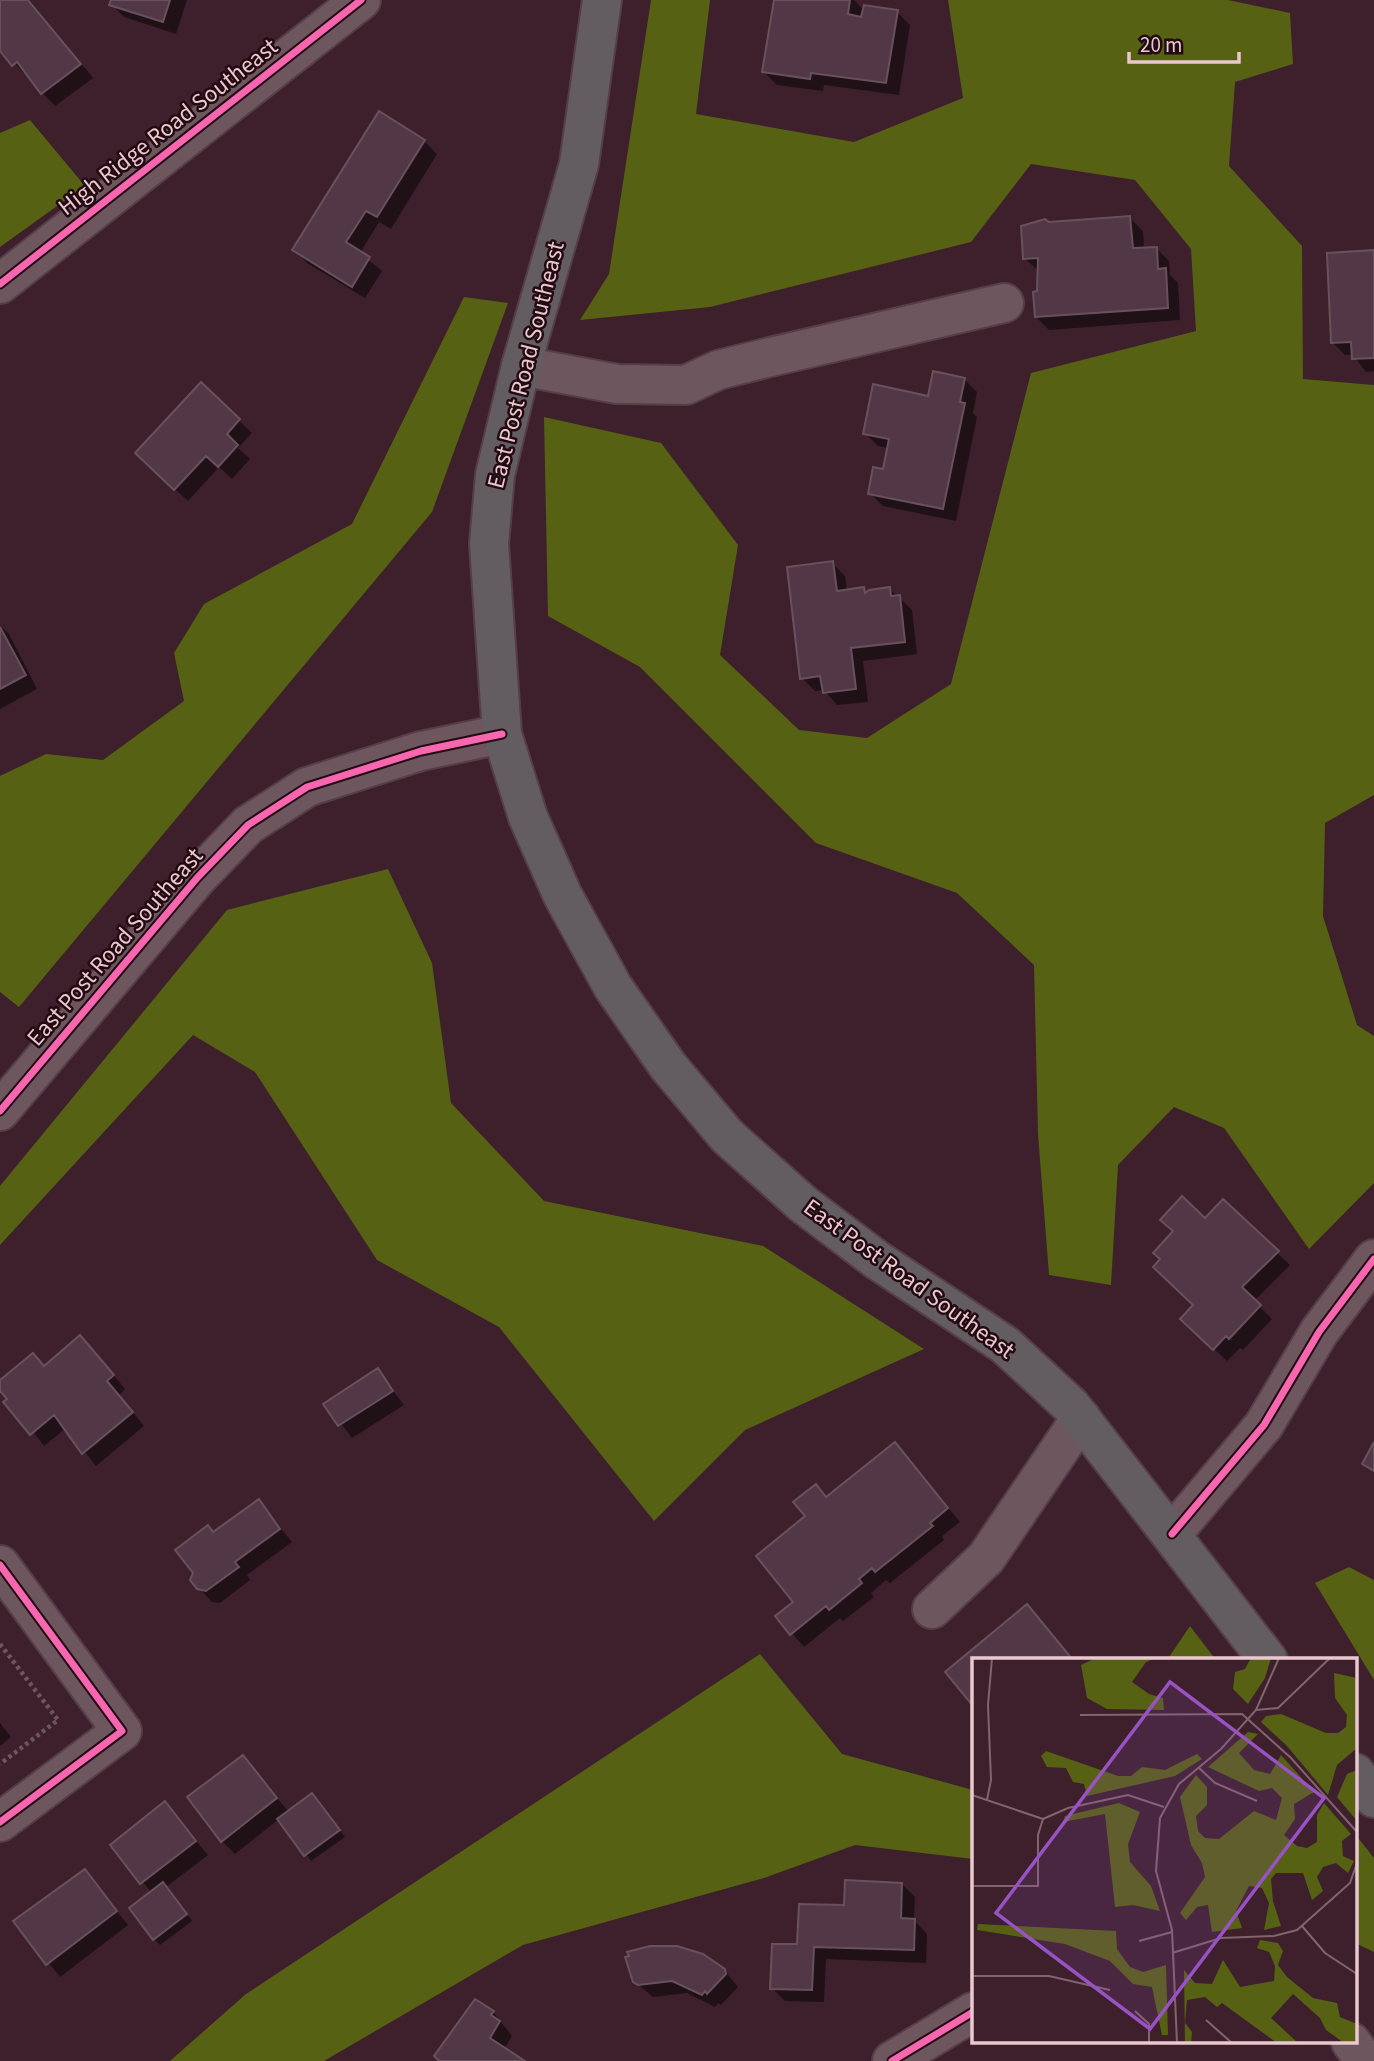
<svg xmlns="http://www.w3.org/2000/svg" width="1374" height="2061" viewBox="0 0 1374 2061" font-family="'Source Sans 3',sans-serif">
<rect width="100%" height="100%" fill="#3d202b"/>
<path fill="#566113" d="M651 0H710L696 114 854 142 963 98 948 0H1228L1290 13 1293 64 1235 82 1229 166 1302 246 1303 379 1374 385V795L1325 823 1323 916 1357 1025 1374 1036V1183L1309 1249 1224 1128 1174 1107 1118 1165 1111 1285 1049 1275 1038 1134 1034 965 957 893 816 843 640 667 548 616 544 417 661 443 738 545 720 655 799 730 867 738 951 684 1031 373 1196 331 1191 249 1135 180 1031 164 971 242 710 307 580 320 609 274Z
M30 120 85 186 0 247V133Z
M464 297 508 303 432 512 19 1007 0 992V776L46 754 103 760 184 701 174 653 204 604 352 524Z
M388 869 432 963 451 1103 544 1201 763 1246 924 1349 745 1430 654 1521 499 1327 377 1260 255 1072 193 1035 0 1245V1186L227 910Z
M1349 1567 1374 1580V1680L1315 1583Z
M1190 1626 1216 1660H1167Z
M760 1654 842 1754 973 1790V1859L855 1845 764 1878 523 1945 324 2061H170L246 1994Z
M1355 1834 1374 1858V1952L1355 1943Z"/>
<path fill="#0007" d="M0 0H30L93 78 55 106 0 48Z
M113 0H187L176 34 124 17 111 4Z
M775 0H854L864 10 897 12 910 25 899 95 824 85 823 91 777 85 764 72Z
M424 141 437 154 391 229 379 222 360 253 382 271 365 298 307 263 295 250Z
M1130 218 1143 231 1144 249 1156 248 1169 261 1170 275 1178 283 1180 320 1049 330 1036 317 1039 271 1024 258 1049 223Z
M1374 252V371L1366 372 1353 355H1345L1332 342Z
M964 379 977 392 973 413 977 417 956 521 883 506 870 493 884 471 889 448 878 446 865 433Z
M201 385 252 433 238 448 250 459 232 479 219 467 188 501 150 466Z
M832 563 845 576 847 591 864 589 868 593 890 589 912 610 917 654 863 661 868 702 837 705 824 690 815 691 802 678Z
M0 626 9 634 37 689 0 709Z
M1223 1202 1290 1265 1254 1301 1272 1319 1243 1350 1240 1348 1227 1361 1195 1331 1205 1220Z
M93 1350 125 1389 119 1395 144 1426 96 1466 66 1428 44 1446 0 1388V1382Z
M378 1371 404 1405 352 1438 326 1404Z
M895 1444 960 1522 942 1536 944 1540 890 1583 886 1580 871 1593 874 1597 843 1621 840 1618 804 1647 777 1616 795 1602 808 1516 815 1486 828 1498Z
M258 1501 292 1542 247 1575 250 1580 220 1603 212 1602 199 1588Z
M1027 1606 1074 1660H973V1704L947 1672Z
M0 1723 11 1737 0 1746Z
M242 1757 289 1812 312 1795 345 1837 311 1861 279 1819 235 1854 222 1841Z
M165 1804 208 1855 166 1887 192 1921 160 1945 154 1939 152 1893 112 1845Z
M85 1872 128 1925 60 1977 15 1921Z
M902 1884 915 1897 914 1920 927 1934 926 1963 826 1959 824 2002 785 2001 772 1988 846 1907Z
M631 1957 724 1970 738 1987 721 2005 718 2003 715 2007 687 1993 653 1997 634 1981Z
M493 2012 512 2036 504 2049 522 2061H441Z"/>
<path fill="#523846" stroke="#68515d" stroke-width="2" d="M0 0H28L81 64 41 94 17 62 12 66 0 51Z
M111 0H170L163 22 109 5Z
M774 0H850L848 14 861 17 864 5 898 10 886 83 811 73 810 79 762 72Z
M379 111 425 140 377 217 366 211 346 242 370 257 352 287 292 250Z
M1130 216 1133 248 1157 247 1158 269 1166 268 1168 308 1035 317 1033 292 1037 291 1038 258 1023 259 1021 226 1045 219 1049 222Z
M1374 250V358L1352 359 1351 342 1331 343 1327 253Z
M933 371 965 378 960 402 965 403 943 509 868 494 873 467 883 469 889 439 863 434 873 384 928 396Z
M201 382 240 419 227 434 238 445 218 467 206 456 174 490 135 453Z
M833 561 837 591 864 587 865 593 869 590 890 587 891 596 900 595 905 642 851 648 856 689 823 693 820 676 800 679 787 567Z
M0 627 26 675 0 689Z
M1182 1196 1205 1218 1223 1199 1279 1251 1242 1287 1261 1305 1229 1339 1226 1336 1213 1350 1180 1319 1193 1305 1153 1267 1160 1259 1153 1253 1173 1231 1160 1220Z
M80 1335 114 1375 107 1381 133 1412 82 1454 54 1415 30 1435 3 1402 7 1399 0 1391V1380L33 1353 44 1366Z
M378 1368 393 1391 338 1426 323 1404Z
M895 1442 948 1508 930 1523 933 1526 875 1572 872 1568 859 1579 862 1583 829 1610 826 1606 790 1635 775 1616 793 1602 756 1556 805 1516 793 1502 816 1484 826 1497Z
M1374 1442V1471L1362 1464Z
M259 1499 280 1529 235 1562 239 1567 206 1591 197 1589 190 1580 193 1573 175 1550 208 1525 213 1532Z
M1027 1604 1073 1660H973V1706L945 1672Z
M243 1755 277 1798 221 1842 187 1797Z
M312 1793 340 1830 304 1856 277 1819Z
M165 1801 196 1841 140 1884 110 1845Z
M85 1869 117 1911 46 1965 13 1921Z
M845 1880 902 1883 901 1918 915 1919 914 1950 814 1947 812 1990 770 1989 772 1944H797L799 1904 844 1905Z
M163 1882 187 1914 153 1940 129 1908Z
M650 1946H677L703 1954 725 1969 726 1974 707 1994 705 1991 702 1995 672 1981 638 1985 633 1982 625 1957 629 1956 627 1952Z
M475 1999 494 2011 491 2015 500 2021 490 2038 525 2061H439L434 2056Z"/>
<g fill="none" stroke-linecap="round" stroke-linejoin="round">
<g stroke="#553e45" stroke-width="42">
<path id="minor" d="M0 284 361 0
M521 366 617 384 686 385 718 370 766 358 1004 303
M0 1111 197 878 248 825 307 787 421 751 502 734
M1172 1534 1264 1425 1319 1332 1374 1259
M0 1565 122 1731 0 1822
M932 1609 986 1558 1081 1418
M1351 2042 1365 2061
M892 2061 973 2012"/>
</g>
<g stroke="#553e45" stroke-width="42">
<path id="major" d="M602 0 579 164 521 366 495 475 489 544 502 734 528 817 563 896 613 987 668 1066 727 1136 803 1204 877 1260 1005 1345 1071 1406 1268 1660
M1355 1773 1374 1798"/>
</g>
<path stroke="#6d565e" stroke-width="4.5" stroke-dasharray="3.5 3.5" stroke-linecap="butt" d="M0 1644 58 1720 0 1764"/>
<use href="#minor" stroke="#6e565e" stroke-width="38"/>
<use href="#major" stroke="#635d62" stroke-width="38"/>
<g stroke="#220a12" stroke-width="11">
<path id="cycleway" d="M0 284 361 0
M0 1111 197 878 248 825 307 787 421 751 502 734
M1172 1534 1264 1425 1319 1332 1374 1259
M0 1565 122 1731 0 1822
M892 2061 973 2012"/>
</g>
<use href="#cycleway" stroke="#f766af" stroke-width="7"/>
</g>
<g text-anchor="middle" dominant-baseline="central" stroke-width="5" stroke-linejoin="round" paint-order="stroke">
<g font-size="24" fill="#ebc7d0" stroke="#220a12">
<text transform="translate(168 127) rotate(-38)">High Ridge Road Southeast</text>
<text transform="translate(526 365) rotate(-76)">East Post Road Southeast</text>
<text transform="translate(115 947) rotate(-49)">East Post Road Southeast</text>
<text transform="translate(909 1279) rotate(36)">East Post Road Southeast</text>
</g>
</g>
<g transform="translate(972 1658)">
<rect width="385" height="385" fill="#3d202b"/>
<path d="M124 0H184L174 4 160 24 177 36 191 40 192 52 135 51 115 40 109 7ZM279 0H299L293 20 276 46 261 31 263 14 273 11ZM362 15 385 20V90L365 107 356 137 315 88 289 64 294 58 309 56 354 75H366L374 69 375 57 363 40ZM276 74 286 76 267 95 282 112 298 116 309 97 342 134 322 146 323 161 312 177 325 188 335 190 345 184V157L352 145 379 176 370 183 371 198 382 203 376 215 364 205 351 209 345 219 351 233 340 242 331 215H304L299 221 301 243 309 268 292 272 297 245 290 230 277 228 264 253 270 270 240 274 236 247 225 249 214 262 208 255 233 219 230 205 219 187 208 139 224 117 235 129V147L224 158 226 173 233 180 247 181 282 153 304 162 310 140 300 130 287 133 236 109ZM74 93 146 118H159L170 109 193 112 225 96 230 101 203 118 115 138 112 126 101 124 94 110 75 109 69 98ZM385 112V163L365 139 375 116ZM147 145 168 154 156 186 158 204 179 228 188 253 161 247 143 249 133 156 91 164 93 158ZM6 266 144 273 145 291 158 309 171 314 194 307 196 377H190L180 329 161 326 138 303 93 286 5 272ZM288 282 306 285 311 293 306 307 315 319 341 340 365 345 368 359 385 366V385H372L354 372 348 360 321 336 299 360 326 385H305L250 345 245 349 233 339 215 342 213 365 220 374 219 385H213L212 312 223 325 240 326 251 302 268 329 302 323 303 308 297 294 285 290Z" fill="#566113"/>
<path fill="none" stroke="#83636d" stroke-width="2" d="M284 52 306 50 358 0M108 57 270 56 319 100 385 174M226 109 243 125 285 143M0 137 71 161M15 142 19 122 16 47 20 0M71 161 96 150 156 137 192 149M0 228H66V177L71 161M330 268 353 295 385 316M167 283 200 274M200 295 249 280 302 278 325 272 378 225 385 205M0 318H77L138 332M163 353 177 366V385M234 362 260 385M205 385 200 272 184 213 188 160 207 126 249 91 284 52 307 0"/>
<path fill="#9753c3" fill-opacity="0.15" stroke="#9753c3" stroke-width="3.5" d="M198 24 352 140 178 371 24 255Z"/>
<rect width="385" height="385" fill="none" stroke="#ebc7d0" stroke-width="3.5"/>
</g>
<path d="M1129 52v10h110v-10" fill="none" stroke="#ebc7d0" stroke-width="3.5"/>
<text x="1140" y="52" font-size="21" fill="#ebc7d0" stroke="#220a12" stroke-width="5" paint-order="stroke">20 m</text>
</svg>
